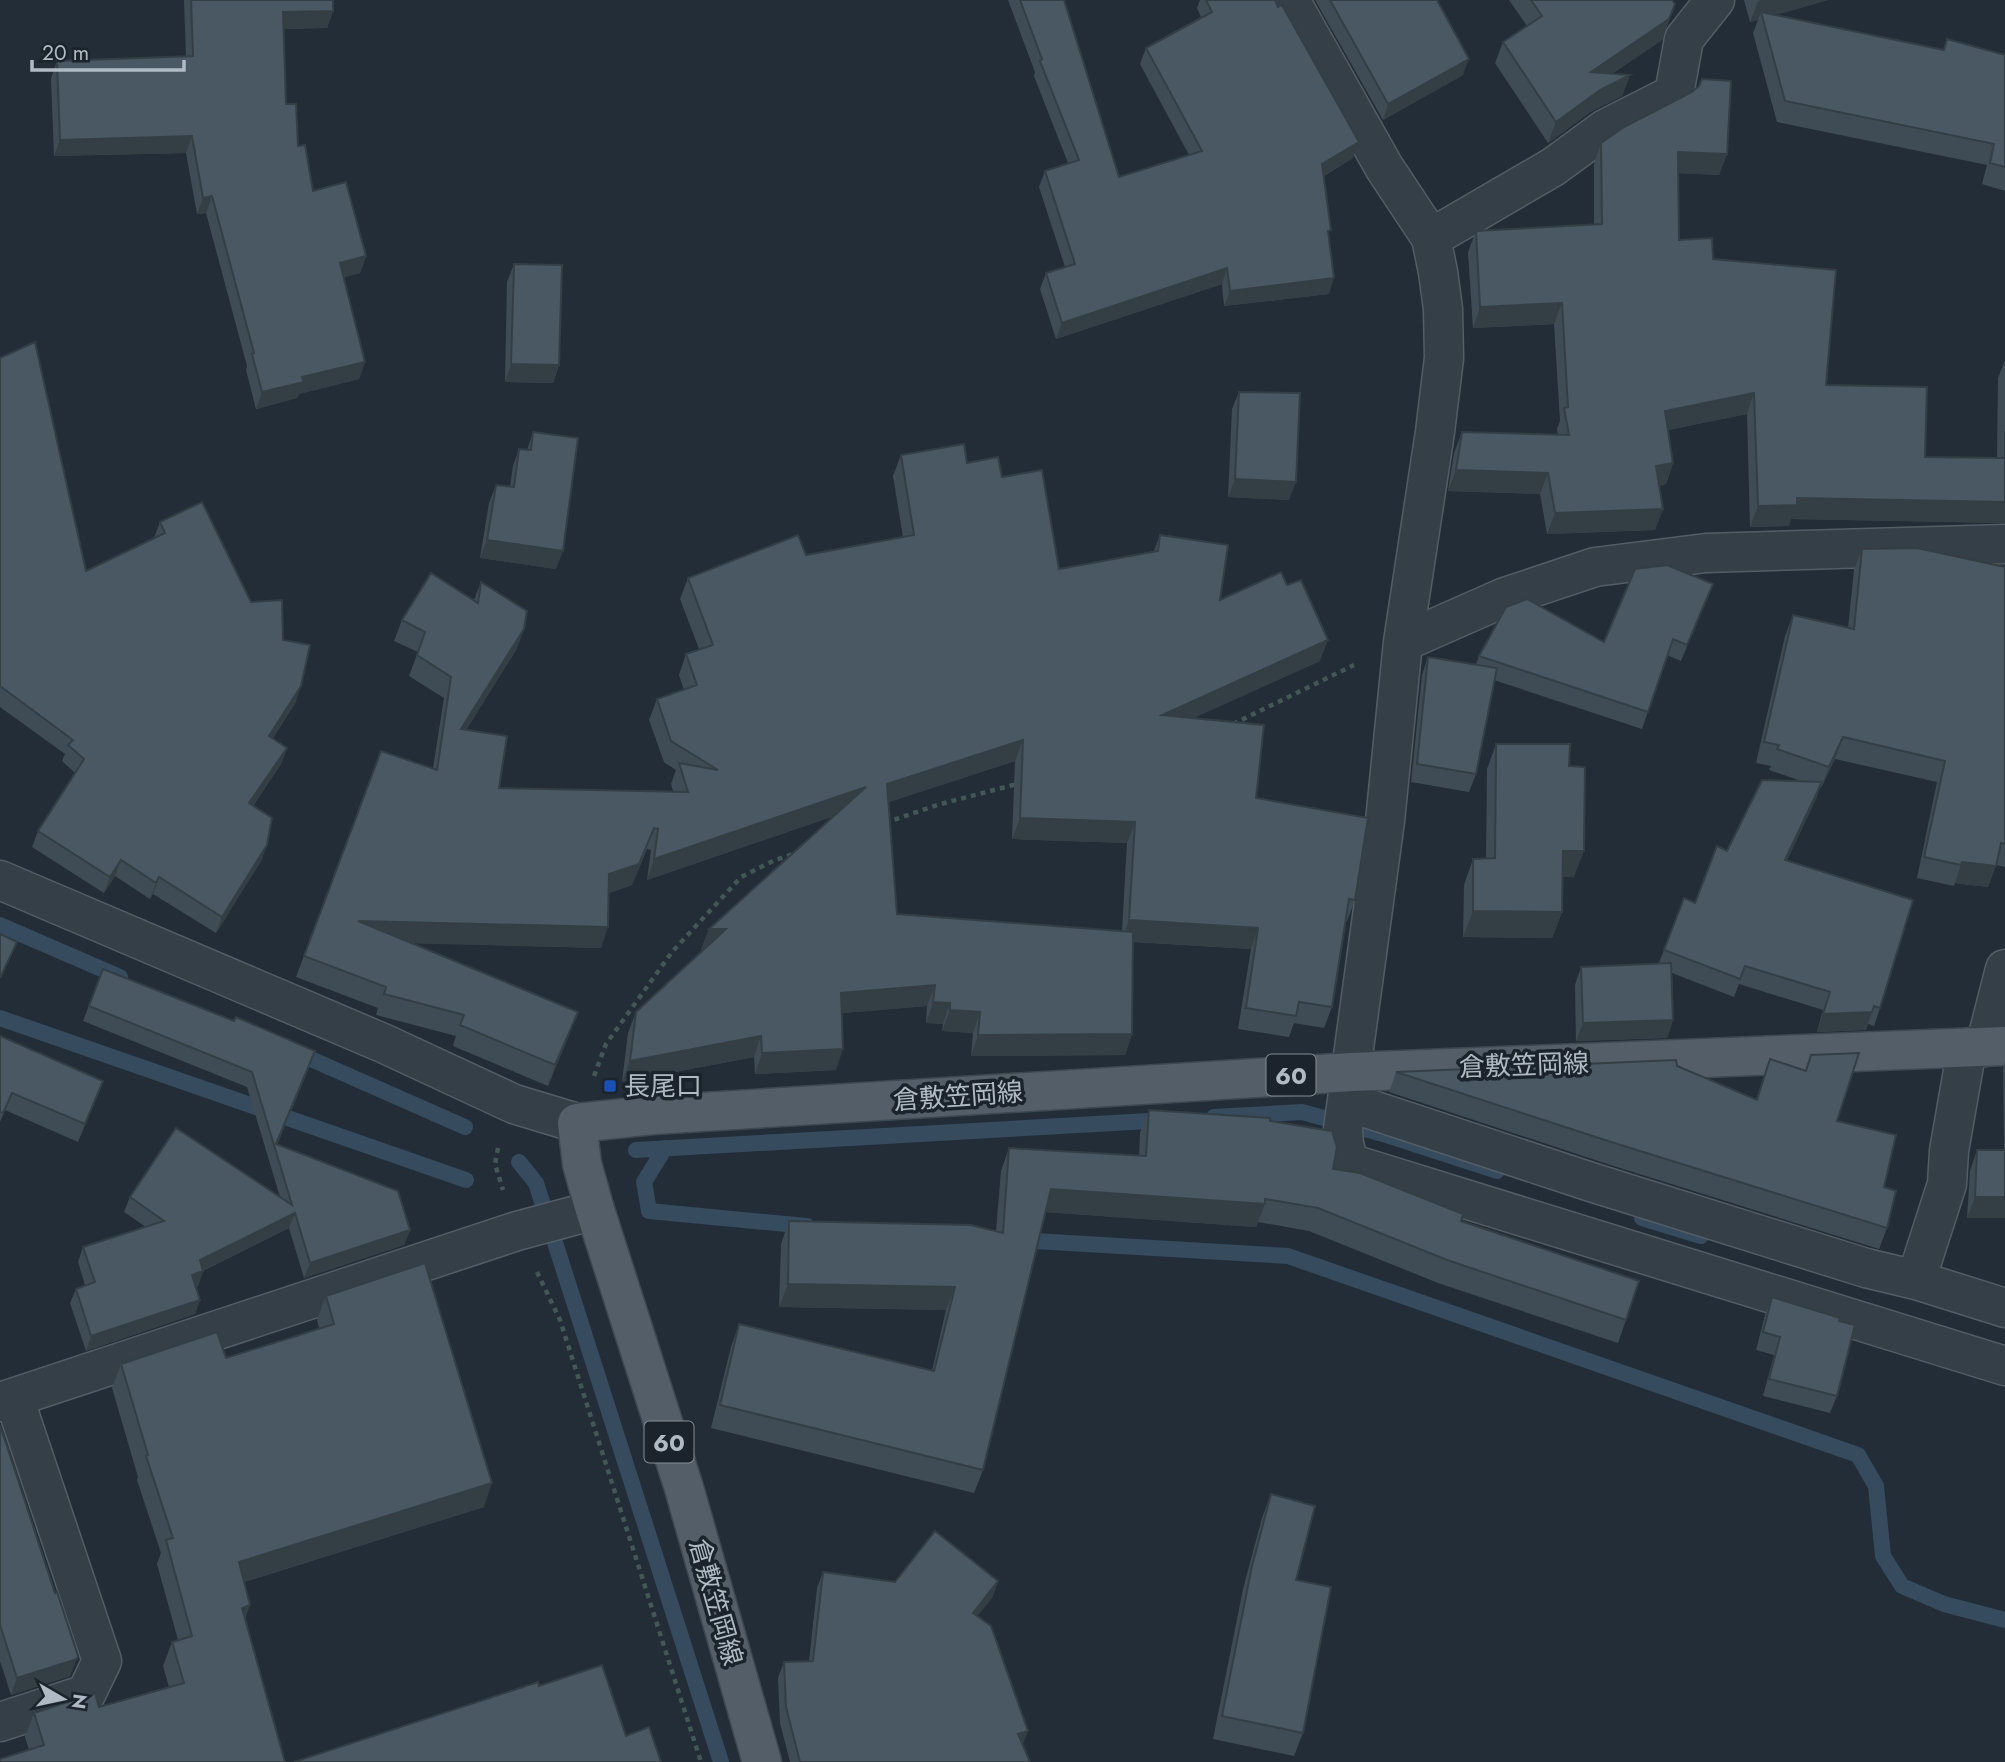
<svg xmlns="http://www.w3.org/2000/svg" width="2005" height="1762" viewBox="0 0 2005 1762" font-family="Jost,'Noto Sans JP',sans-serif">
<rect width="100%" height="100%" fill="#222d37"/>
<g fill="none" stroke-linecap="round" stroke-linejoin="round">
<path stroke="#364b5e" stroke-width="16" d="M0 925 120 977
M0 1018 466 1180
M295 1052 465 1127
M1214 1117 1302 1112 1383 1134 1497 1171
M665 1148 644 1182 649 1211 807 1226
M636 1150 1167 1120
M519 1162 536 1183 721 1762
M1642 1218 1701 1236
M1018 1240 1288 1256 1858 1455 1876 1486 1883 1556 1902 1586 1944 1604 2005 1620"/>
<g stroke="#535d66" stroke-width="41">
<path id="minor" d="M1290 0 1384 167 1431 238 1438 272 1443 309 1444 358 1435 432 1403 642 1385 821 1343 1129 1344 1144 1349 1163 2005 1366
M1431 238 1553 167 1605 129 1674 94 1684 39 1715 0
M1403 642 1505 597 1595 567 1706 553 2005 544
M0 880 385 1044 514 1104 577 1123
M1985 1047 2005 969
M1348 1102 1594 1183 1866 1268 1916 1280 2005 1308
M1916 1280 1947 1184 1949 1151 1967 1048
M0 1402 517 1231 595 1210
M0 1722 86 1694 102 1661 14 1398"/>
</g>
<g stroke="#3e4851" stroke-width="41">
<path id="major" d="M762 1762 684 1488 595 1210 582 1164 577 1123 653 1115 1352 1072 2005 1046"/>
</g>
<path stroke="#435757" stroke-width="4.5" stroke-dasharray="5 5" stroke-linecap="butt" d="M1233 724 1354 665
M885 823 937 805 1017 784
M594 1076 606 1044 672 952 741 877 773 861 793 854
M498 1148 495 1164 503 1190
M537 1272 560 1320 701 1762"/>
<use href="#minor" stroke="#353f48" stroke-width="38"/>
<use href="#major" stroke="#535e68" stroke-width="38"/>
</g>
<path fill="#404c55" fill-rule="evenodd" d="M184 0H333V11L327 28 284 29 286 104 313 191 366 256 360 273 344 277 365 362 359 379 299 394 297 398 256 409 246 370 247 366 206 213 197 214 186 153 54 156 51 78 57 61 186 57Z
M1008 0H1064L1119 177 1189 155 1140 64 1146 48 1201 17 1197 8 1200 0H1275L1353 158 1324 176 1329 236V294L1224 306 1222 284 1056 339 1040 289 1046 273 1065 267 1039 187 1045 171 1068 163 1034 76 1035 72Z
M1315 0H1437L1463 75 1383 120Z
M1509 0H1672L1675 4 1662 40 1613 73 1630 75 1622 96 1592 111 1548 143 1495 63 1503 42 1527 26Z
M1744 0H1828L1775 15 1943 50 1947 39 2005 55V191L1982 184 1987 165 1777 122 1753 33 1758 20 1750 22Z
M1601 143 1727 154 1719 175 1678 173 1679 240 1713 259 1826 385 1925 457 1997 458 1998 378 2005 360V523L1791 519 1789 526 1750 527 1747 414 1668 430 1673 463 1666 484 1659 486 1663 509 1655 530 1547 534 1540 494 1448 491 1454 453 1462 432 1558 435 1557 429 1560 421 1554 324 1473 328 1468 252 1476 231 1594 224V164Z
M514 264 559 365 553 383 505 382 507 282Z
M0 358 86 571 154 538 160 522 251 602 283 640 296 702 273 738 287 748 281 764 253 806 267 845 261 861 216 933 153 894 150 899 115 876 104 893 32 847 38 831 75 773 62 761 65 754 0 707Z
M1239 392 1289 500 1228 497 1232 409Z
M533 432 556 569 480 558 489 503 496 485 510 487 513 466 519 449 527 450Z
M901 455 967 463 1002 477 1059 569 1154 551 1160 535 1220 600 1320 661 1193 718 1256 798 1355 900 1347 921H1346L1332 1007 1324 1028 1294 1023 1289 1037 1238 1029 1251 949 1133 942 1132 1034 1125 1055 971 1056 973 1033 942 1031 943 1024 926 1023 927 1006 842 1013 836 1070 755 1074 754 1057 622 1082 628 1033 636 1012 704 950H701L709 929 834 816 647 880 651 850 647 849 632 885 609 893 601 948 412 943 570 1033 548 1086 453 1046 456 1036 376 1015 378 1008 296 977 381 751 433 768 444 698 409 676 418 652 394 641 402 620 474 600 481 582 524 629 516 650 466 730 499 788 673 791 671 784 676 770 664 762 649 720 657 699 684 690 679 675 686 654 699 649 680 599 688 578 806 555 903 537 893 476ZM1015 761 1012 839 1127 843 1122 931 897 914 889 802Z
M1862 549 2005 567V867L1996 865 1988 887 1955 883 1954 886 1917 878 1937 782 1835 759 1821 788 1820 787 1816 799 1787 860 1880 1008 1874 1026 1868 1024 1866 1030 1817 1032 1823 1010 1739 984 1734 997 1672 973 1673 1020 1667 1038 1576 1041 1575 985 1581 967 1659 963 1684 898 1695 903 1727 851 1801 781 1769 770 1771 766 1756 763 1785 636 1793 615 1848 628 1854 570Z
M1713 584 1681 661 1667 655 1642 729 1494 680 1476 774 1469 792 1411 782 1422 675 1428 657 1476 664 1479 656 1604 642Z
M1496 744 1569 766 1574 877H1562V912L1552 938 1463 937 1464 885 1473 859H1486L1487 769Z
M103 969 310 1065 277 1145 410 1230 404 1245 304 1278 289 1228 203 1271 198 1286 196 1287 200 1300 195 1314 86 1351 70 1303 76 1289 85 1285 78 1262 83 1247 146 1227 124 1212 130 1197H280L247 1087 83 1021Z
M0 1036 96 1099 78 1142 5 1110 0 1122Z
M1811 1055 1837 1121 1884 1187 1887 1228 1879 1249 1601 1162 1389 1092 1396 1072 1677 1066 1756 1099 1770 1059 1805 1071Z
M2005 1061V1218H1967L1970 1171 1977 1150H2004L2003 1068Z
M1149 1110 1270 1121 1333 1169 1461 1221 1626 1320 1618 1343 1438 1283 1309 1231 1258 1222 1256 1227 1046 1212 983 1470 974 1493 711 1428 731 1347 739 1324 932 1371 946 1310 779 1307 781 1244 789 1221 996 1231 1001 1171 1009 1148 1139 1156 1140 1133Z
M326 1296 484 1507 244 1582 245 1620 285 1762 29 1750 25 1737 34 1713 99 1707 169 1687 163 1666 172 1642 178 1640 157 1564 161 1553 137 1480 138 1477 112 1388 121 1364 226 1358 319 1328 317 1320Z
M1772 1297 1839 1321 1837 1396 1830 1413 1763 1396 1774 1355 1756 1350 1765 1315Z
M0 1425 70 1676 11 1695 0 1661Z
M1271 1494 1296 1580 1303 1733 1294 1756 1213 1739 1243 1589 1262 1518Z
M823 1572 895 1582 998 1581 992 1598 977 1616 1023 1745 1030 1762H790L780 1723 778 1678 784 1662 809 1661 817 1588Z"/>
<path fill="#343e45" d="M1762 0H1828L1763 19 1761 12 1758 20 1750 22 1758 1Z
M333 11 327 28 277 29 283 12Z
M1669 19 1662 40 1584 93 1591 72Z
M1469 59 1463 75 1383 120 1388 104Z
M1630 75 1622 96 1592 111 1548 143 1556 122 1600 90Z
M192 136 186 153 54 156 60 140Z
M1359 142 1353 158 1316 180 1322 164Z
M1678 152 1727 154 1719 175 1670 173Z
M212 196 206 213 197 214 203 198Z
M366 256 360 273 334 280 340 263Z
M1227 268 1222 284 1056 339 1062 323Z
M1334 278 1329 294 1224 306 1230 291Z
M1562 303 1554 324 1473 328 1480 307Z
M365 362 359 379 299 394 297 398 256 409 262 392 302 377Z
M511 364 559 365 553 383 505 382Z
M1754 393 1747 414 1657 432 1665 411Z
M1673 463 1666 484 1648 487 1656 466Z
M1456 470 1548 473 1540 494 1448 491Z
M1235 479 1296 482 1289 500 1228 497Z
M1797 498 2005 502V523L1791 519 1789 526 1750 527 1758 506Z
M1663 509 1655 530 1547 534 1555 513Z
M487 540 563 551 556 569 480 558Z
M1713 584 1707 600 1681 661 1687 645Z
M524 629 516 650 453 750 461 729Z
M1328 640 1320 661 1154 736 1162 715Z
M301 686 296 702 264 752 269 736Z
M1843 737 1835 759 1821 788 1829 767Z
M1023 740 1015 761 880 805 887 784Z
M287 748 281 764 243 820 249 803Z
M1822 782 1816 799 1779 878 1785 860Z
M866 787 859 807 647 880 654 859Z
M1020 818 1135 822 1127 843 1012 839Z
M654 828 632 885 602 895 609 874Z
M267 845 261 861 216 933 222 917Z
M1563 851H1584L1574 877H1553Z
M121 860 115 876 104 893 110 877Z
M1962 862 1996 866 1988 887 1955 883Z
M159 877 153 894 150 899 156 883Z
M1473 911 1562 912 1552 938 1463 937Z
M1129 920 1258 928 1251 949 1121 941Z
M358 921 608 927 601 948 351 942Z
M709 929H726L719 950H701Z
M935 985 927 1006 834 1014 841 993Z
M933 1002 950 1003 943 1024 926 1023Z
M950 1010 980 1012 973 1033 942 1031Z
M578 1012 570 1033 548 1086 555 1065Z
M1872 1012 1866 1030 1817 1032 1823 1014Z
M1673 1020 1667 1038 1576 1041 1583 1023Z
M1132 1034 1125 1055 971 1056 978 1035Z
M761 1036 754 1057 622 1082 630 1061Z
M843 1049 836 1070 755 1074 762 1053Z
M103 1081 96 1099 78 1142 85 1124Z
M1051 1189 1265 1204 1256 1227 1043 1212Z
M1975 1197H2005V1218H1967Z
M295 1213 289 1228 200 1272 203 1271 198 1286 187 1290 192 1275 200 1260Z
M410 1230 404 1245 304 1278 310 1263Z
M788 1284 955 1287 946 1310 779 1307Z
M200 1300 195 1314 86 1351 91 1336Z
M492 1483 484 1507 230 1586 239 1562Z
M998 1581 992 1598 967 1629 973 1613Z
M250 1605 242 1629V1608Z
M78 1656 70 1676 11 1695 17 1678Z
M1028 1731 1022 1747 1018 1734Z"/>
<path fill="#4a5863" stroke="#343e45" stroke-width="2" d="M191 0H333V11L283 12 286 104H296L298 146 305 145 313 191 346 182 366 256 340 263 365 362 302 377 304 382 262 392 252 354 254 353 212 196 203 198 192 136 60 140 57 61 193 56Z
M1020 0H1064L1119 177 1202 151 1146 48 1212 12 1206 0H1275L1278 7 1282 5 1359 142 1322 164 1331 230 1328 231 1334 278 1230 291 1227 268 1062 323 1046 273 1075 264 1045 171 1079 160 1040 61 1042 59Z
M1330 0H1437L1469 59 1388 104Z
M1531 0H1672L1675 4 1669 19 1591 72 1630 75 1600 90 1556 122 1503 42 1542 16Z
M1761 12 1944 50 1947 39 2005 55V167L1990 163 1994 144 1785 101Z
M1702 79 1731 81 1727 154 1678 152 1679 240 1712 238 1713 259 1836 270 1826 385 1927 387 1925 457 2005 458V431V502L1797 498V505L1758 506 1754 393 1665 411 1673 463 1656 466 1663 509 1555 513 1548 473 1456 470 1462 432 1569 435 1564 408 1568 407 1562 303 1480 307 1476 231 1602 224 1601 143 1624 127 1692 92 1699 86Z
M514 264 562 265 559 365 511 364Z
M35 342 86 571 165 533 160 522 202 502 251 602 282 600 283 640 310 645 301 686 269 736 287 748 249 803 272 818 267 845 222 917 159 877 156 883 121 860 110 877 38 831 84 759 68 745 73 740 0 686V358Z
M1239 392 1300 393 1296 482 1235 479Z
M533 432 578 438 563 551 487 540 496 485 514 487 519 449 531 450Z
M964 444 967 463 998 457 1002 477 1042 470 1059 569 1158 551 1160 535 1228 545 1220 600 1281 572 1287 585 1301 580 1328 640 1162 715 1264 725 1256 798 1368 818 1355 900 1349 899 1332 1007 1299 1002 1296 1016 1246 1008 1258 928 1129 920 1135 822 1020 818 1023 740 887 784 897 914 1133 932 1132 1034 978 1035 980 1012 950 1010V1003L933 1002 935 985 841 993 843 1049 762 1053 761 1036 630 1061 636 1012 726 929H709L866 787 654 859 658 829 654 828 639 864 609 874 608 927 358 921 578 1012 555 1065 460 1025 464 1015 384 994 386 987 304 956 381 751 437 770 451 677 417 655 425 632 402 620 431 573 478 603 481 582 527 611 524 629 461 729 507 736 499 788 688 792 679 763 718 770 671 741 657 699 697 685 686 654 713 645 688 578 798 535 806 555 914 535 901 455Z
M1917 548 2005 567V844L2001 843 1996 866 1962 862 1961 865 1924 857 1945 761 1843 737 1829 767 1777 749 1779 745 1764 742 1793 615 1854 629 1862 549Z
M1667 565 1713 584 1687 645 1673 639 1648 712 1479 656 1506 607 1527 599 1604 642 1635 569Z
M1428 657 1497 668 1476 774 1417 764Z
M1496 744H1570L1569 766 1585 767 1584 851H1563L1562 912 1473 911V859L1495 858Z
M1762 780 1822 782 1785 860 1913 900 1880 1008 1874 1006 1872 1012 1823 1014 1830 992 1745 966 1740 979 1664 950 1684 898 1695 903 1717 846 1727 851Z
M0 934 17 942 0 978Z
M1671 963 1673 1020 1583 1023 1581 967Z
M103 969 234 1021 236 1017 315 1051 276 1144 398 1191 410 1230 310 1263 295 1213 200 1260 203 1271 192 1275 200 1300 91 1336 76 1289 95 1282 83 1247 164 1221 130 1197 176 1128 292 1205 252 1072 89 1006Z
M0 1036 103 1081 85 1124 12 1093 3 1113 0 1112Z
M1859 1053 1837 1121 1896 1135 1884 1187 1896 1191 1887 1228 1608 1141 1396 1072 1676 1060 1677 1066 1757 1100 1770 1059 1806 1071 1811 1055Z
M1149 1110 1270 1118V1121L1332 1131 1337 1147 1333 1169 1360 1173 1463 1214 1461 1221 1639 1281 1626 1320 1447 1260 1318 1208 1265 1199V1204L1051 1189 983 1470 720 1405 739 1324 934 1371 955 1287 788 1284 789 1221 971 1225 1003 1233 1009 1148 1146 1156Z
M1977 1150H2005V1197H1975Z
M425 1263 492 1483 239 1562 250 1605 242 1608 285 1762H0V1759L44 1745 34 1713 95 1693 99 1707 184 1683 172 1642 192 1636 166 1540 173 1538 146 1456 148 1455 121 1364 217 1332 226 1358 334 1324 326 1296Z
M1772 1297 1840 1318 1839 1321 1855 1325 1837 1396 1769 1379 1780 1337 1763 1332Z
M0 1425 55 1593 57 1592 78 1656 77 1659 17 1678 0 1625Z
M1271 1494 1315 1506 1296 1580 1331 1587 1303 1733 1222 1716 1252 1566Z
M935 1531 998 1581 973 1613 991 1626 1028 1731 1018 1734 1030 1762H800L786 1707 784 1662 813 1661 823 1572 895 1582Z
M602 1665 626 1736 649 1727 661 1762H294L538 1682 539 1686Z"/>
<rect fill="#1a4fb4" stroke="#1b242c" stroke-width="2.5" x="603" y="1079" width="14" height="14" rx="3.5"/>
<g text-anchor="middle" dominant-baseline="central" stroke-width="7" stroke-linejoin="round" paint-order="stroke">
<g fill="#1b242c" stroke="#838d96" stroke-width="2">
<rect x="1266.5" y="1054.5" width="49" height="41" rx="5"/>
<rect x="644.5" y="1421.5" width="49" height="41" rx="5"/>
</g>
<g font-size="24" font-weight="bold" fill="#b0bac4">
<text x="1291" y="1075">60</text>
<text x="669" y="1442">60</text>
</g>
<g font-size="26" fill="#b0bac4" stroke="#1b242c">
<text transform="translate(1524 1065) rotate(-2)">倉敷笠岡線</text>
<text transform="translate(958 1096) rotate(-4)">倉敷笠岡線</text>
<text transform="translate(716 1602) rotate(74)">倉敷笠岡線</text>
</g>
<g font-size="26" fill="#b0bac4" stroke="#1b242c" text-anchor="start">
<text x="624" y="1086">長尾口</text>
</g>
</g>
<g transform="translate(63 1699) rotate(99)" stroke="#1b242c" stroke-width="5" paint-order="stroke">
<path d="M0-5L12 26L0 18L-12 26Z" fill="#b0bac4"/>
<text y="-10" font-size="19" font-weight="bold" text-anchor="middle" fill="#b0bac4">N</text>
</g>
<path d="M32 60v10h152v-10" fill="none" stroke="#b0bac4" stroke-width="3.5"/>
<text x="42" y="60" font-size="21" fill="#b0bac4" stroke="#1b242c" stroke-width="5" paint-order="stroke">20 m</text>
</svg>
